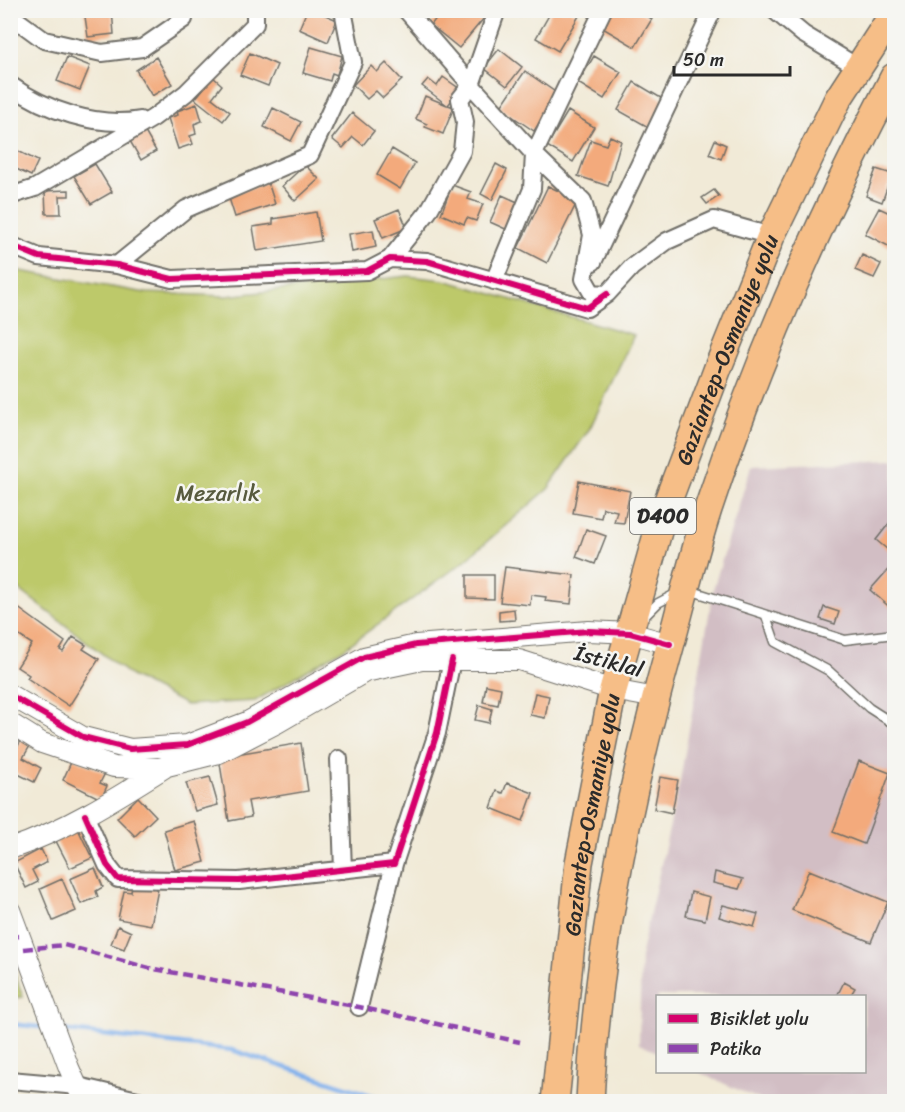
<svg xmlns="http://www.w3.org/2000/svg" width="905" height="1112" viewBox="0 0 905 1112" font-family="Sriracha,sans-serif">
<rect width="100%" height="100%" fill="#f6f6f2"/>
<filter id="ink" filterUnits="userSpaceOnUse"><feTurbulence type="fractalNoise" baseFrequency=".0167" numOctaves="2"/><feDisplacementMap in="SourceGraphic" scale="12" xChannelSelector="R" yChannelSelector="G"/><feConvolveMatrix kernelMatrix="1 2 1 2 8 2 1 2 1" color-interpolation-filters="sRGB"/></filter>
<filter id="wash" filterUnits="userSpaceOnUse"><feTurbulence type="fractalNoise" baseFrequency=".008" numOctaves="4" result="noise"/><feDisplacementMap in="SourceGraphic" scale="24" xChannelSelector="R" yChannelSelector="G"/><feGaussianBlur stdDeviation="1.35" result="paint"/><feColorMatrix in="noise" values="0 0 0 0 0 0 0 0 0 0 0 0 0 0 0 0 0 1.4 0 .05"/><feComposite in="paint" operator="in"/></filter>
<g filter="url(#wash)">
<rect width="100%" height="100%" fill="#f1ead7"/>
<path fill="#d2bec4" d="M894 460V1101H763L698 1072H864V996H658L657 1052 639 1044 641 953 680 781 714 586 751 466Z"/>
<path fill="#bdc96b" stroke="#747a4b" stroke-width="1.5" d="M10 267 20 271 146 293 226 296 408 276 444 280 634 335 590 428 548 489 462 563 345 648 255 701 186 705 131 676 11 583Z
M10 964H11L23 997 11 998Z"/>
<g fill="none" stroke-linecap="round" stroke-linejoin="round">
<path stroke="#81b1ec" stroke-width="4.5" d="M10 1024 50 1028
M61 1030 232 1050 392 1102"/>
</g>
<g id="blocks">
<path fill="#f3aa7c" d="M84 10H112L114 34 88 37Z
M307 10H314L337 20 328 42 299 29Z
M442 10H475L484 18 459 48 431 25Z
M552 10H570L579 16 558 51 536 38Z
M611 10H638L652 19 635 47 601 27Z
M10 28 17 34 10 41Z
M311 47 342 56 337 75 332 73 330 81 303 73Z
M499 49 522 67 507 86 484 68Z
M250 53 277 65 268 86 240 75Z
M594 56 621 72 604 99 578 83Z
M67 57 90 66 80 90 57 81Z
M156 57 172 84 152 96 136 70Z
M386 63 402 80 383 98 376 91 367 99 353 85 371 66 377 72Z
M525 71 558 94 534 131 500 108Z
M213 77 222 85 212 98 230 112 223 121 195 99Z
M443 77 460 89 448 105 454 107 443 134 425 127 427 124 416 119 425 96 447 105 422 86 428 79 437 86Z
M634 82 666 101 650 128 618 110Z
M10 104 19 108 10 125Z
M197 104 202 121 194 124 196 134 190 136 193 144 178 149 168 118 178 115 177 111Z
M273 108 301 122 291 141 264 127Z
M568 111 594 127 573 162 547 146Z
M352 113 374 131 363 145 353 137 343 148 332 139Z
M145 132 156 151 141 160 130 141Z
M610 136 621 141 608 186 578 176 591 140 606 145Z
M715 140 726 145 721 159 709 154Z
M14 149 38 161 31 176 10 166Z
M392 149 415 163 400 189 377 175Z
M95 164 112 192 91 204 74 176Z
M496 164 507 170 492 200 481 194Z
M305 165 319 179 295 201 282 186Z
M876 169 892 174 882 202 866 196Z
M894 180V197L889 195Z
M268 182 275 204 235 217 228 195Z
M452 185 471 192 468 199 483 204 476 221 467 218 464 224 441 214Z
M548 186 578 200 547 263 518 248Z
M69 190V196H60L61 214H46L45 191Z
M714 190 719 196 707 204 702 198Z
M502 195 522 204 510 231 490 222Z
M879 208 894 215V249L865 234Z
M399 209 407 228 383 238 375 219Z
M316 212 321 241 257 251 253 227 273 224V219Z
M373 230 376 247 352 252 349 234Z
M862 255 881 264 874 278 855 270Z
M579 481 630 491 624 523 614 522 617 511 603 508 601 518 573 513Z
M894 517V534L889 541 894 546 893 554 876 540Z
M586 529 606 536 595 564 576 557Z
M894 563V608L893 610 870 590Z
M505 567 574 575 571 604 545 601 546 597 531 595 530 605 500 602Z
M467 575H494V599L467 598Z
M10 602 65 642 60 650 63 652 73 637 86 645 83 649 99 659 69 706 27 678 29 675 17 667 32 644 10 630Z
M824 607 839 612 835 624 820 619Z
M514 609 515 620 499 621V611Z
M486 685 501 688 498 705 483 702Z
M535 693 549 696 545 718 530 715Z
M479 705 492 709 489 723 475 720Z
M10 731 19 737 10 748Z
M22 739 31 744 23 758 41 768 34 782 10 770V760Z
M301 743 308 791 248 801 251 817 229 821 219 757Z
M73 758 105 773 100 783 107 786 101 799 63 780Z
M859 761 890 773 864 844 833 832Z
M210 777 218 805 195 811 186 783Z
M660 777 678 780 672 813 654 809Z
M507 783 533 793 523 821 491 808 497 791 503 793Z
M138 797 156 816 135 836 117 818Z
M194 821 205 862 175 870 164 830Z
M78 829 92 858 70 868 56 841Z
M41 849 47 862 32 870 38 882 26 888 14 863Z
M95 868 103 887 96 891 98 897 81 904 70 879Z
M809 870 888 902 871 942 792 910Z
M715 872 743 879 739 889 713 883Z
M62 879 76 911 53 921 40 889Z
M132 884 158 889 151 925 118 919 124 891 131 892Z
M691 892 710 897 705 920 686 916Z
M723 905 758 914 754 927 719 917Z
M118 926 131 932 124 949 111 944Z
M844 982 855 988 850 996H837Z"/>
</g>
</g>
<g filter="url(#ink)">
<use href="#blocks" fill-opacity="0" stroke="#706e67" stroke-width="1.5"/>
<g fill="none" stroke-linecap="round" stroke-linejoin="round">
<g stroke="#706e67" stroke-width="11">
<path id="service" d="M689 590 845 640 894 634
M766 616 775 642 829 671 869 708 894 724
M642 619 658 603 677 593"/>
</g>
<g stroke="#706e67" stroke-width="20">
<path id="minor" d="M497 10 471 85 534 154 583 201 592 235 584 279 592 293 607 294 632 267 667 241 714 220 771 236
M774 10 803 34 859 68
M10 15 44 40 102 53 142 48 184 19 185 10
M10 85C45 110 97 128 140 120
M10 196 35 188 153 118 186 93 255 24V10
M10 245 39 257 117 265 172 279 367 271 390 259 427 261 587 308 607 294
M390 259 428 212 462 151 465 122 460 99 471 85 406 10
M593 262 713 10
M117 265 186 209 310 155 353 62 343 10
M494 281 532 189 534 154 603 10
M339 759 343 870
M85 815 107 865 118 879 239 881 394 864 437 733 452 660
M359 1007 394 864
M10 1080 78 1086 146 1102"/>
</g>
<g stroke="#706e67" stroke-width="22">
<path id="tertiary" d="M10 695 83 737 130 749 187 745 247 722 364 657 416 645 589 631 630 633 670 644
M10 723 42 743 114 767 159 768 219 753 277 723 365 672 422 660H519L613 690 656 698
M10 849C66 830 115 799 164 768
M10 910 69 1068 84 1102"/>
</g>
<g stroke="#706e67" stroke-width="30">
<g id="trunk">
<path id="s1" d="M555 1102 579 863 613 690 663 514 719 365 771 236 838 99 894 13"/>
<path d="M590 1102C597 948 628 797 669 650 682 603 693 555 708 509 757 361 821 215 894 77"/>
</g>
</g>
<use href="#service" stroke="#fff" stroke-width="8"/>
<use href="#minor" stroke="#fff" stroke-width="16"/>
<use href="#tertiary" stroke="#fff" stroke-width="20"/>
<use href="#trunk" stroke="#f6be87" stroke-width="27"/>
<path stroke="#8e44ad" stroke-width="4.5" stroke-dasharray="9 4.5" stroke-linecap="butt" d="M10 938 19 936
M24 949 64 945 149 968 359 1007 520 1042"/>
<g stroke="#f6f6f2" stroke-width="10">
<path id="cycleway" d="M10 245 39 257 117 265 172 279 367 271 390 259 427 261 587 308 607 294
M10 695 83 737 130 749 187 745 247 722 364 657 416 645 589 631 630 633 670 644
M85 815 107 865 118 879 239 881 394 864 437 733 452 660"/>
</g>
<use href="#cycleway" stroke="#d6006c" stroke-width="6"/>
</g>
</g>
<g text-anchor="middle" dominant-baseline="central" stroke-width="5" stroke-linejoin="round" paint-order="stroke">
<rect fill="#f6f6f2" stroke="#686867" stroke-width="1.5" x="630" y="498" width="66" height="36" rx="4.5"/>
<g font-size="21" font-weight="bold" fill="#2b2b2b">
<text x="663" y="516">D400</text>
</g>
<g font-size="22" fill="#2b2b2b" stroke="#f6f6f2">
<text stroke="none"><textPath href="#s1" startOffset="776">Gaziantep-Osmaniye yolu</textPath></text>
<text transform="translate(609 661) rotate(15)">İstiklal</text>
<text stroke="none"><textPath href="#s1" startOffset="290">Gaziantep-Osmaniye yolu</textPath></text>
</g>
<g font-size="22" fill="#575a3e" stroke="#f6f6f2">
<text x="218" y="493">Mezarlık</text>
</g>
</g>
<rect width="905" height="1112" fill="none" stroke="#f6f6f2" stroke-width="36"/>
<rect x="656" y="995" width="210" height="78" fill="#f6f6f2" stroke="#a5a5a2" stroke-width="1.5"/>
<rect x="668" y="1014" width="30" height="9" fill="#d6006c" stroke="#a5a5a2" stroke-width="1.5"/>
<text x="710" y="1025" font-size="18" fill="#2b2b2b">Bisiklet yolu</text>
<rect x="668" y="1044" width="30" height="9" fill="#8e44ad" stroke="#a5a5a2" stroke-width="1.5"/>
<text x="710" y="1055" font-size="18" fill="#2b2b2b">Patika</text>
<path d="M674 66v9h116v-9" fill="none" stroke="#2b2b2b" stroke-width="3"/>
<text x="683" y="66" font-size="18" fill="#2b2b2b" stroke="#f6f6f2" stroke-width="4.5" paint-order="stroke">50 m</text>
</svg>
